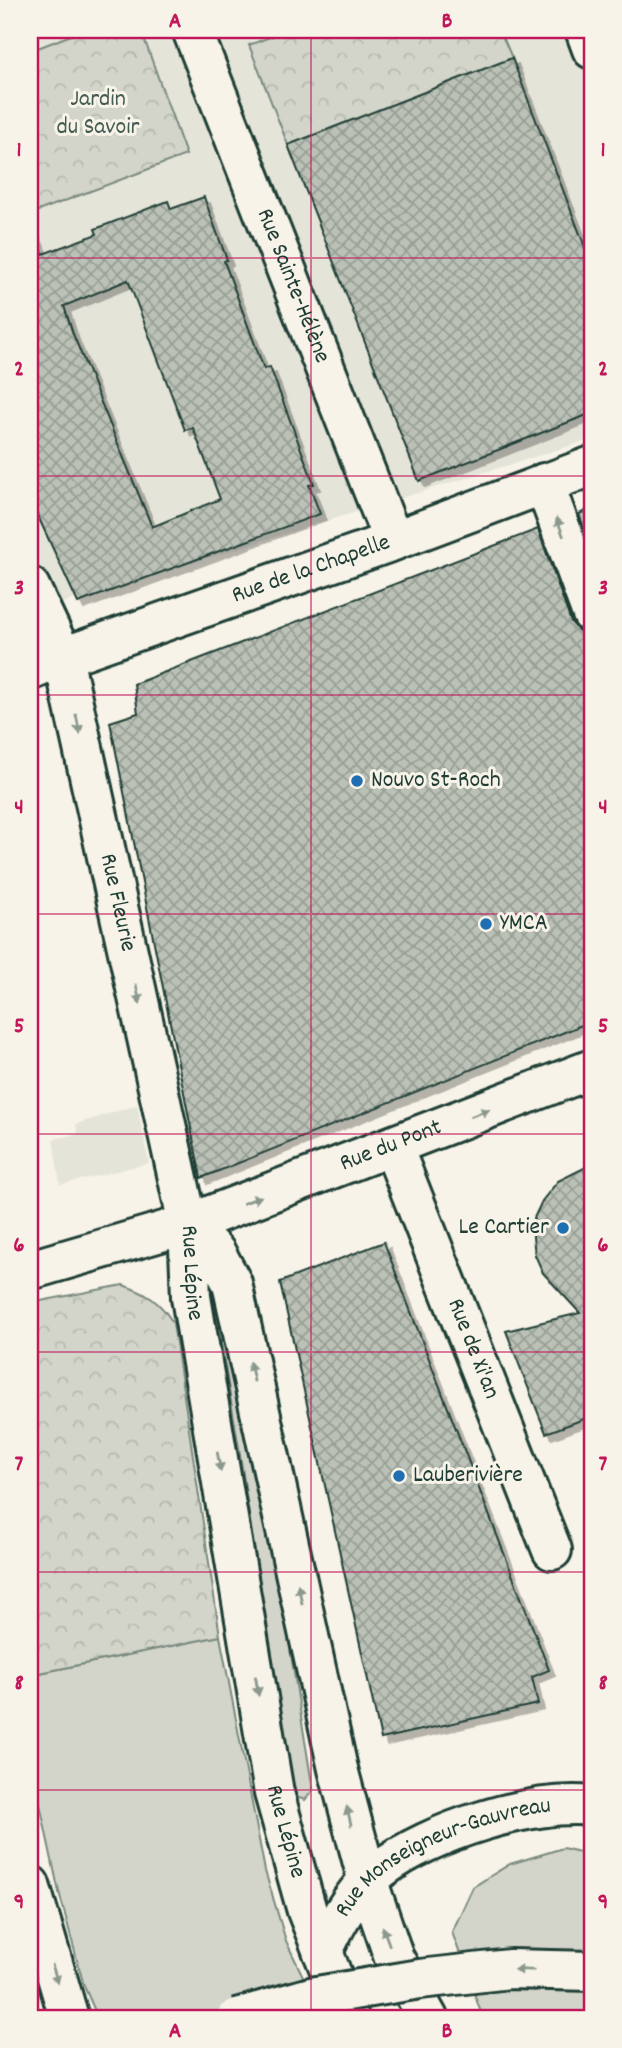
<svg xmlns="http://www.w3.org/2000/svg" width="622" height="2048" viewBox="0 0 622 2048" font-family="Dekko,sans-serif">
<defs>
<pattern id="park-crowns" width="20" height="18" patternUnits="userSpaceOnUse" patternTransform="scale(1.75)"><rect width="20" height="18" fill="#d3d5ca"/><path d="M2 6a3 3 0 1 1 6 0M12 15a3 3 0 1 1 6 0" fill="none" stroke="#b5b8ae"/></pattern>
<pattern id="building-cross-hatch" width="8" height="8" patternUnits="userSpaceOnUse" patternTransform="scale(1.75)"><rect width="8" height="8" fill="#bbc1b6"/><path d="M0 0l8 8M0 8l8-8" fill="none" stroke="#979e95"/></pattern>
<filter id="shadow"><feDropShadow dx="6" dy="6" stdDeviation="0" flood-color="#0004"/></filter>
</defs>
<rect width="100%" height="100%" fill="#f7f3e8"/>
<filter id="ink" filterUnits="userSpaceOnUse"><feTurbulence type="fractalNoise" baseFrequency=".0143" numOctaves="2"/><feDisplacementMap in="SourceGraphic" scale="14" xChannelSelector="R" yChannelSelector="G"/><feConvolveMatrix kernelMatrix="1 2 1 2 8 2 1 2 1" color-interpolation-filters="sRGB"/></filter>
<g filter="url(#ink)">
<path fill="#e5e4d9" d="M30 30H592V439L30 613Z
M137 1105 149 1163 60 1185 53 1139 78 1134 76 1124Z"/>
<path fill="#d3d5ca" stroke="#79897f" stroke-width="2" d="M218 1282 283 1605 313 1790 305 1800 296 1797 289 1780 239 1448 211 1284Z
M220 1636 265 1871 286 1941 323 2018H98L84 1986 58 1888 30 1758V1675Z
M563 1848 592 1855V2018H483L452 1932 473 1887 510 1864Z"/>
<path fill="url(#park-crowns)" stroke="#79897f" stroke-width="2" d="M84 30H141L186 155 30 214V51Z
M288 30H500L512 58 288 145 249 45Z
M123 1285C146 1293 160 1301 173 1323L220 1636 30 1675V1303Z"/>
<path fill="url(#building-cross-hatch)" stroke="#1f3d34" stroke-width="2" fill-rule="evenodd" filter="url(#shadow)" d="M512 58 592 265V413L419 481 288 145Z
M204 197 227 260 224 261 264 369 270 367 314 484 309 485 320 514 78 603 30 499V226H32L43 254 97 234 95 229 168 201 171 209ZM128 280 185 430 193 428 220 499 152 527 73 334 64 306Z
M592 508V551L579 514Z
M538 529 571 622 579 631 592 635V1021L201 1178 110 722 138 713 134 684Z
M592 1164V1416L546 1433 506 1331 580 1313 543 1273 535 1255 533 1237 534 1218 542 1201 558 1181Z
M384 1242 549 1670 532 1677 538 1704 381 1739 280 1282Z"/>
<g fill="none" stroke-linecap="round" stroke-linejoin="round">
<g stroke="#1f3d34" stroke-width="44">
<g id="minor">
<path id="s1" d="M192 30 393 541"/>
<path d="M544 483 592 614"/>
<path id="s2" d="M30 587 63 657 188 1224 191 1297 274 1793 307 1911 323 1952"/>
<path id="s3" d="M30 671 63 657 393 541 592 466"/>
<path id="s4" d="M393 1147 552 1550"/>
<path d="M188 1224 216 1253 232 1283 338 1769 368 1882"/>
<path id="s5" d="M30 1270 188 1224 592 1069"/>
<path d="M30 1885 69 2018"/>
</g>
</g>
<g stroke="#1f3d34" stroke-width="44">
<g id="secondary">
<path id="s6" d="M323 1952C336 1922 354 1890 381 1869 429 1832 532 1799 592 1806"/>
</g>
</g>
<g stroke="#1f3d34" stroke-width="44">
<path id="primary" d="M585 30 592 49"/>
</g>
<g stroke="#1f3d34" stroke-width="44">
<path id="motorway" d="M368 1882 394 1958 428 2018
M323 1952 349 2018"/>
</g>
<use href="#minor" stroke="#f7f3e8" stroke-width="38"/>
<use href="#secondary" stroke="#f7f3e8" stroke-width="38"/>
<use href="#primary" stroke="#f7f3e8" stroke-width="38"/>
<use href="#motorway" stroke="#f7f3e8" stroke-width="38"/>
<g stroke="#1f3d34" stroke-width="44" stroke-linecap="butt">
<path id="motorway-bridge" d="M237 2018 311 1997 420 1979 510 1969 592 1971"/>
</g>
<use href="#motorway-bridge" stroke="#f7f3e8" stroke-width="38"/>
</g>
<defs><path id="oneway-solid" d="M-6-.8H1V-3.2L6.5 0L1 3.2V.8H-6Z" transform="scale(1.75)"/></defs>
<g fill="#8b988e">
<use href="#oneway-solid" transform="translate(560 527) rotate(-110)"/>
<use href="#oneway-solid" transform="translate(78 724) rotate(78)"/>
<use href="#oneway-solid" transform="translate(138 994) rotate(78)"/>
<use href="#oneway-solid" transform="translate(480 1113) rotate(-21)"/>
<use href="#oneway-solid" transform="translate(252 1200) rotate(-21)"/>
<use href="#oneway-solid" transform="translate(252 1372) rotate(-102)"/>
<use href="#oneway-solid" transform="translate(219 1462) rotate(80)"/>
<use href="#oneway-solid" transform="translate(300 1594) rotate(-102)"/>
<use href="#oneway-solid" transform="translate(257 1686) rotate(81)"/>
<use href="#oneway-solid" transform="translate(349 1816) rotate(-103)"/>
<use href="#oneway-solid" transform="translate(386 1936) rotate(-110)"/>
<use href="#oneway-solid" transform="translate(524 1970) rotate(-179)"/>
<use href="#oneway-solid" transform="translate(55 1974) rotate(73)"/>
</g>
</g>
<path fill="none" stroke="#c2185b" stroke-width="2" stroke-opacity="0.55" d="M311 30V2018M30 258H592M30 476H592M30 695H592M30 914H592M30 1134H592M30 1352H592M30 1572H592M30 1790H592"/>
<g fill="#1f6fb2" stroke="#f7f3e8" stroke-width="2.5">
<circle cx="357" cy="781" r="7"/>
<circle cx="486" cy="924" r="7"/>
<circle cx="563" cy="1228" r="7"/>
<circle cx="399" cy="1476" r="7"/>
</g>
<g text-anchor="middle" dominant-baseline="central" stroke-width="6" stroke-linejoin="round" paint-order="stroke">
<g font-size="24" fill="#435b52" stroke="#f7f3e8">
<text x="98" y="100">Jardin<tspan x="98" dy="28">du Savoir</tspan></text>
</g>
<g font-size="24" fill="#1f3d34" stroke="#f7f3e8">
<text stroke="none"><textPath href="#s1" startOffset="275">Rue Sainte-Hélène</textPath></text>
<text stroke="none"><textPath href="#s3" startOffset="299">Rue de la Chapelle</textPath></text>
<text stroke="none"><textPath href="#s2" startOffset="329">Rue Fleurie</textPath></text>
<text stroke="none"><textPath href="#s5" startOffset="382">Rue du Pont</textPath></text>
<text stroke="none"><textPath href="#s2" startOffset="707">Rue Lépine</textPath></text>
<text stroke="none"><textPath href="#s4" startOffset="217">Rue de Xi'an</textPath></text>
<text stroke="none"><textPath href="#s2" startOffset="1274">Rue Lépine</textPath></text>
<text stroke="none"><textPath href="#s6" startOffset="163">Rue Monseigneur-Gauvreau</textPath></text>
</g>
<g font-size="24" fill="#1f3d34" stroke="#f7f3e8" text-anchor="start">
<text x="371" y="781">Nouvo St-Roch</text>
<text x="500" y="924">YMCA</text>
<text x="549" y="1228" text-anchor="end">Le Cartier</text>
<text x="413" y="1476">Lauberivière</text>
</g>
</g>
<rect width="622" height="2048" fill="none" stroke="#f7f3e8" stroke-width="77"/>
<rect x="38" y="38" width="546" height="1972" fill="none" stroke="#c2185b" stroke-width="2.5"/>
<g font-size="23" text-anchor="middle" font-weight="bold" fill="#c2185b">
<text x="175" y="27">A</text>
<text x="447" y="27">B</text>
<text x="19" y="156">1</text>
<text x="603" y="156">1</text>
<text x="19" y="375">2</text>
<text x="603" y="375">2</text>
<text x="19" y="594">3</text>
<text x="603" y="594">3</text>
<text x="19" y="813">4</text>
<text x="603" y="813">4</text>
<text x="19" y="1032">5</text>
<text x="603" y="1032">5</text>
<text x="19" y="1251">6</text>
<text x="603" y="1251">6</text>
<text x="19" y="1470">7</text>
<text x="603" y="1470">7</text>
<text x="19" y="1689">8</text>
<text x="603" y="1689">8</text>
<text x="19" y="1908">9</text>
<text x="603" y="1908">9</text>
<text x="175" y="2037">A</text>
<text x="447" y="2037">B</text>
</g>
</svg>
